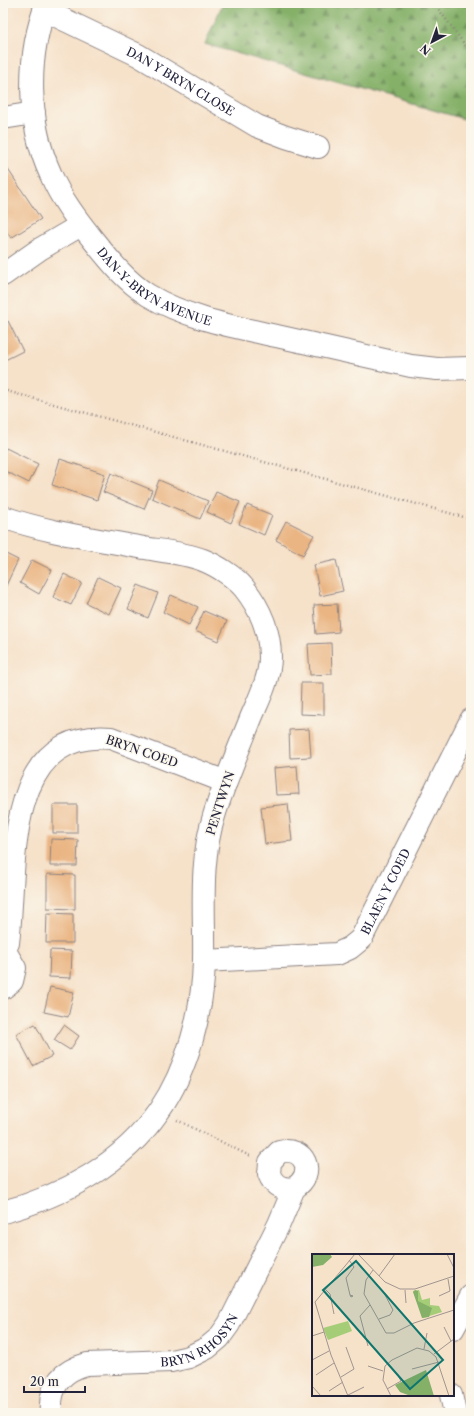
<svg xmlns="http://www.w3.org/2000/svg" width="474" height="1416" viewBox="0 0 474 1416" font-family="'Libre Caslon Text',serif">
<defs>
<pattern id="forest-firs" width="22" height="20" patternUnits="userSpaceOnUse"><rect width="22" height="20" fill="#84b068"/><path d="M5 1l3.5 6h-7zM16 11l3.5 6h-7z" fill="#6c8f57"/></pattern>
</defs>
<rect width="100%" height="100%" fill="#fbf7ec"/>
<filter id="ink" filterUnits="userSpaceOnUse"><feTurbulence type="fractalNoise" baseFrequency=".025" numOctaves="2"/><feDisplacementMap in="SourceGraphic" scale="8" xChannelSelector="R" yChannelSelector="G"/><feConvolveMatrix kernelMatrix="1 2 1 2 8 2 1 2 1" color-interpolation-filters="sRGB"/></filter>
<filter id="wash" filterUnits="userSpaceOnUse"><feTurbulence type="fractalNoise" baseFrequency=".012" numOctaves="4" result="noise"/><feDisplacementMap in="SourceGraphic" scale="16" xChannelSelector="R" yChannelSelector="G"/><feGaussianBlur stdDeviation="0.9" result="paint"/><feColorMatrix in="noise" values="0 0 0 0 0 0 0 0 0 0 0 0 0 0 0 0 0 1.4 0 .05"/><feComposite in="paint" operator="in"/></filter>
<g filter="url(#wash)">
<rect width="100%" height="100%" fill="#f6e1c9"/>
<path fill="url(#forest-firs)" stroke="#536952" d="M223 3H471V121L205 44Z"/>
<g id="blocks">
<path fill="#eab583" d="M3 162 41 219 11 238 3 226Z
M8 321 23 351 3 361V323Z
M6 448 38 464 29 483 3 470V455Z
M60 459 105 474 97 500 52 485Z
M111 473 152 490 144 509 103 492Z
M159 480 208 501 200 519 152 498Z
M216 492 240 502 231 523 207 512Z
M247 505 272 515 264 535 239 524Z
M286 521 314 535 303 555 276 540Z
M4 553 18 560 3 592V554Z
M32 560 52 570 39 594 20 583Z
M336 560 343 591 320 596 314 565Z
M64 574 82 583 71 605 53 597Z
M98 577 121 588 109 614 86 603Z
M138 585 158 593 148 618 128 609Z
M171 595 198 607 189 625 163 612Z
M337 604 339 632 316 634 314 605Z
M204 611 227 621 218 641 195 631Z
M331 643 332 674 310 675 308 644Z
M301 683H324V715L300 714Z
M309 729 311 757 290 758 289 730Z
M297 766 299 794 276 795 274 768Z
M288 804 292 841 265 844 261 807Z
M53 805H77V833H53Z
M51 839 78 840 77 866H50Z
M47 874 75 875V909L47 908Z
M47 913 73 914V943H46Z
M50 950 72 951 71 978 49 977Z
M50 987 74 992 68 1017 44 1012Z
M35 1024 52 1056 33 1066 16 1034Z
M64 1025 79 1036 70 1050 54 1040Z"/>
</g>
</g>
<g filter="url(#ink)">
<use href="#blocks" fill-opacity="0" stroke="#8c8282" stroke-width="1"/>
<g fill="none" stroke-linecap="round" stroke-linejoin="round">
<g stroke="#8c8282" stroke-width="24">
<g id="minor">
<path id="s1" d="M47 3C26 56 27 123 51 175 61 199 78 221 94 241 110 261 126 281 148 295 188 319 236 327 281 337 324 347 368 356 411 366L437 369 471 368"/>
<path id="s2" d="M44 10 138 55 257 126 286 137 318 147"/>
<path d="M3 118 34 113"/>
<path d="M3 275 40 249 81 225"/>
<path d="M3 517C49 533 97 539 144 548 163 551 185 553 203 560 216 565 235 577 244 588 260 608 270 631 270 657 270 678 259 699 251 718 238 751 224 783 214 816 199 863 205 912 204 960 203 1011 188 1069 159 1111 122 1164 64 1196 3 1212"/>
<path d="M3 953 8 943C17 872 1 729 111 738L226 782"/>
<path d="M3 953 8 956 15 968 12 981 3 988"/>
<path id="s3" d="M204 961 337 954 350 948 361 939 471 720"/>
<path d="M453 1329 471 1296"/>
<path d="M451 1395 455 1413"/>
<path id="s4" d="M51 1413C49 1386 61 1371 87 1364L171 1361 189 1357 207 1348 219 1338 229 1324 279 1224 294 1188C317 1174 305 1145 279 1152L270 1162 269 1174C274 1186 282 1190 294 1188"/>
</g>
</g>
<path stroke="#8c8282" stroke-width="2.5" stroke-dasharray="1 3" stroke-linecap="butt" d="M434 3 471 53
M3 390 471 519
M177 1120 250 1156"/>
<use href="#minor" stroke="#fff" stroke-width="22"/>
</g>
</g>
<g text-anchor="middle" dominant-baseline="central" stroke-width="3" stroke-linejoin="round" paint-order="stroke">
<g font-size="12" fill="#22223b" stroke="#fbf7ec">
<text stroke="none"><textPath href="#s2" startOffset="154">DAN Y BRYN CLOSE</textPath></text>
<text stroke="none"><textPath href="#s1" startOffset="333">DAN-Y-BRYN AVENUE</textPath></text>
<text transform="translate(142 751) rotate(19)">BRYN COED</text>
<text transform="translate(220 803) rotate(-72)">PENTWYN</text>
<text stroke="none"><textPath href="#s3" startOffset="215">BLAEN Y COED</textPath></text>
<text stroke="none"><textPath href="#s4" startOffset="187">BRYN RHOSYN</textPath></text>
</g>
</g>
<g transform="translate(312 1254)">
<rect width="142" height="142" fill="#f6e1c9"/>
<path d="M107 36 110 46 118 44V51L127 52 130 58 111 64 101 37ZM36 67 40 77 16 86 11 74Z" fill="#a5cd78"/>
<path d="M0 0H18L20 3 11 11 0 13ZM103 36 106 37V47L120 54 117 63 110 64 101 38ZM114 116 122 142 96 141 88 138 83 131Z" fill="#84b068"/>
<path fill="none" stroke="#a19590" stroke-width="1" d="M46 0 73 28 88 35H103L142 22M135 0 142 14M37 6 42 13 34 24 38 41 41 42 39 43 38 41M61 16 54 26 52 40 74 79H82L102 69 142 56M67 22 83 0M12 34 18 40 22 60M93 36 94 49M127 42 138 37 136 25M67 65 78 61 81 56 72 39M132 73 139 87M0 82 12 78M56 92 48 62 58 51M112 95 115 79M122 100 142 85M0 106 17 97M56 112 71 117M100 115 127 108M4 121 22 109M29 123 42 115 34 93M0 132 9 142M75 135 89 127 85 120M17 137 31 128M36 141 52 133M36 142 19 101 3 48 43 0M79 142 71 126 73 112 80 106 105 94 117 97 124 103 137 142"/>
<path fill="#0f766e" fill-opacity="0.15" stroke="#0f766e" stroke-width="2" d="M44 7 131 106 98 135 11 36Z"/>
<rect width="142" height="142" fill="none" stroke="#22223b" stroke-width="2"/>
</g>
<rect width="474" height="1416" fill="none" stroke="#fbf7ec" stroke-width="16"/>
<g transform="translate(432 42) rotate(221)" stroke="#fbf7ec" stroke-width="3" paint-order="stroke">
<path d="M0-3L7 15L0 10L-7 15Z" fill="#22223b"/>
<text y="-6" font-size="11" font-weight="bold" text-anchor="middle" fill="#22223b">N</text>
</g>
<path d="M24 1386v6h61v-6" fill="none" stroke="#22223b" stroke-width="2"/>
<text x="30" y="1386" font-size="12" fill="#22223b" stroke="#fbf7ec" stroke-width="3" paint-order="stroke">20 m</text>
</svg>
